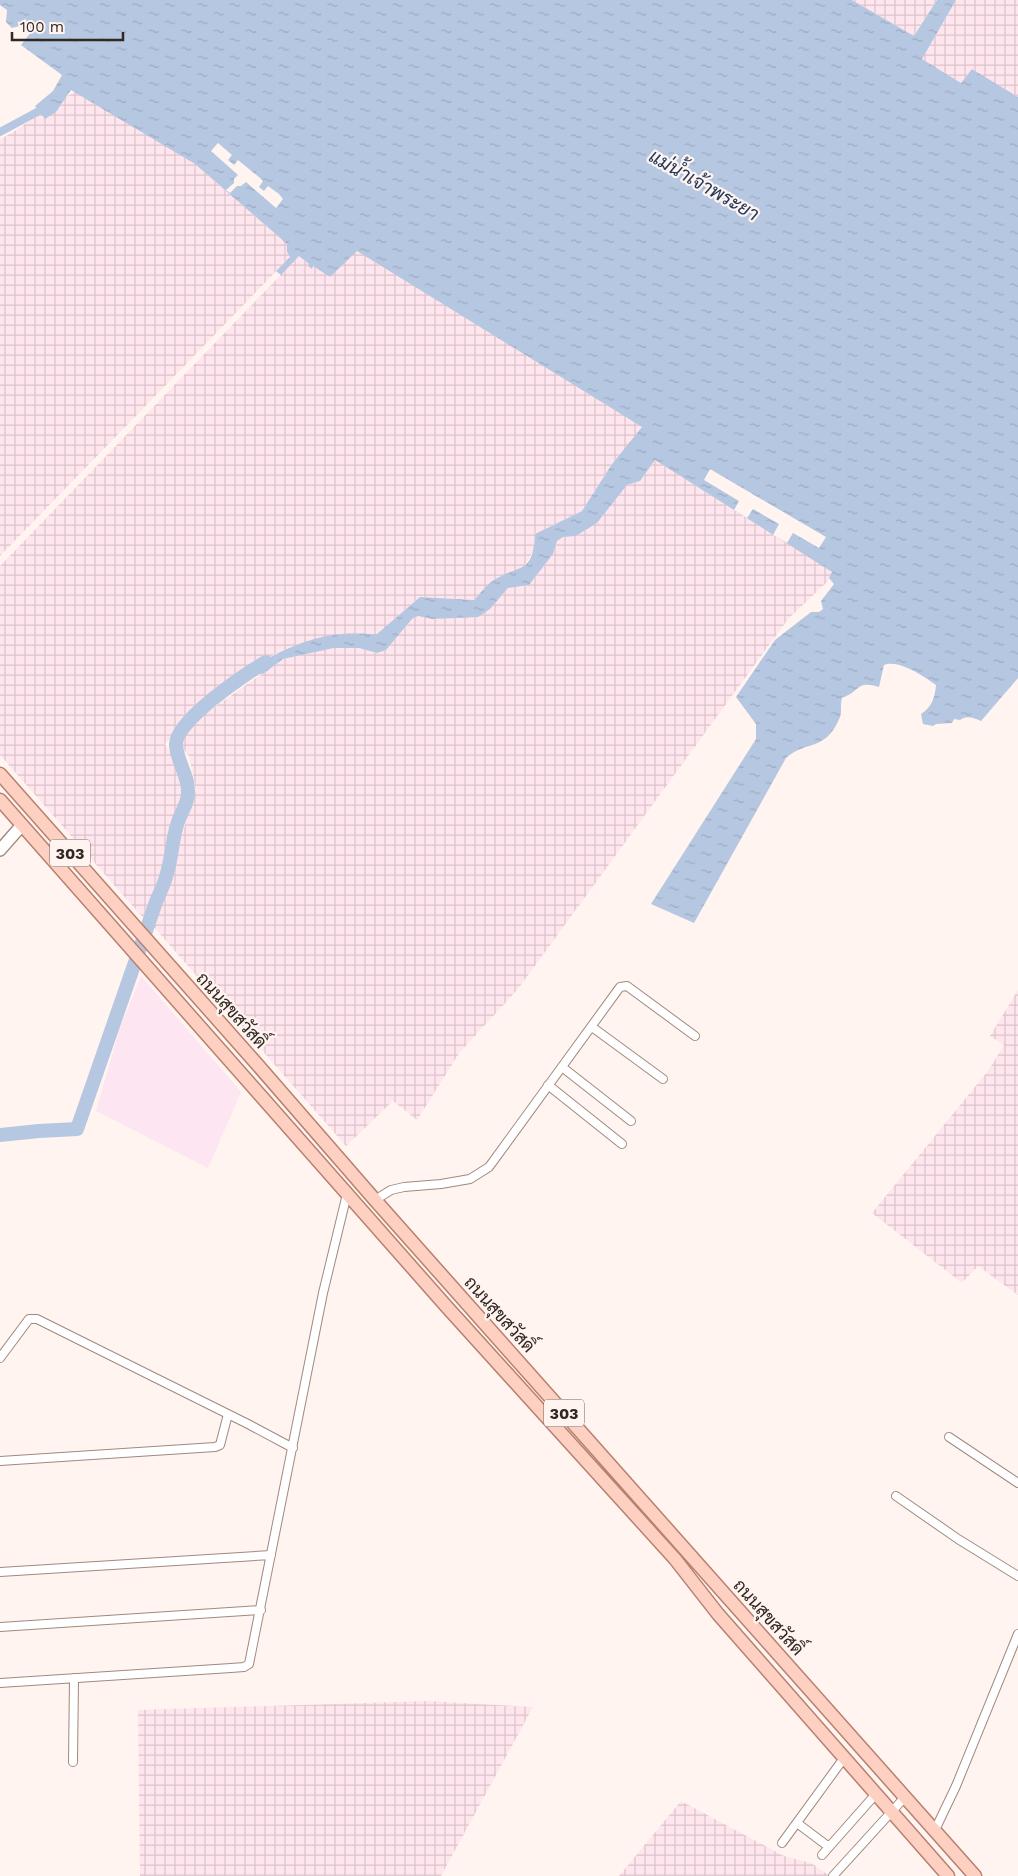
<svg xmlns="http://www.w3.org/2000/svg" width="1018" height="1876" viewBox="0 0 1018 1876" font-family="'Work Sans',Sarabun,sans-serif">
<defs>
<pattern id="industrial-grid" width="8" height="8" patternUnits="userSpaceOnUse" patternTransform="scale(1.25)"><rect width="8" height="8" fill="#ffe5ed"/><path d="M0 4h8M4 0v8" fill="none" stroke="#dbc4cb"/></pattern>
<pattern id="water-ripples" width="26" height="14" patternUnits="userSpaceOnUse" patternTransform="scale(1.25)"><rect width="26" height="14" fill="#b6c7e1"/><path d="M2 4q2-2 4 0t4 0M15 11q2-2 4 0t4 0" fill="none" stroke="#9dabc1"/></pattern>
</defs>
<rect width="100%" height="100%" fill="#fff4ef"/>
<path fill="url(#industrial-grid)" d="M852 0H937L914 36Z
M956 0H1018V97L972 69 961 83 922 59Z
M77 90 195 164 287 244V252L290 257 0 556V139L10 134Z
M356 250 643 427 612 464 582 511 535 534 534 550 523 568 494 580 474 600 420 597 377 634H341L281 651 248 669 204 698 165 744 192 792 144 919 0 755V566L299 256 309 264 308 266 312 268 313 266Z
M655 460 833 572 827 582 788 619 518 989 460 1052 417 1120 393 1101 346 1146 153 926 196 790 189 756 180 745 192 723 283 659 334 648H359L377 653 386 650 412 619 418 616 432 619 490 609 508 588 529 585 553 554 557 541 563 537 576 536 597 523 627 485 640 481Z
M1018 990V1295L978 1266 962 1283 872 1213 988 1071 1004 1045 990 1036Z
M428 1701 533 1707 441 1876H140L138 1710Z
M681 1801 784 1856 811 1863 830 1876H619Z"/>
<path fill="#fde5f1" d="M141 976 241 1092 208 1168 96 1111 120 1028Z"/>
<path fill="url(#water-ripples)" d="M0 0H852L914 36 937 0H956L922 59 961 83 972 69 1018 97V678L981 721C974 718 967 715 960 720L954 719 952 723 936 724 933 726 923 724 921 714C932 707 935 697 936 685 924 676 898 659 884 665L879 687C856 680 861 691 842 698 840 704 842 711 840 717 826 752 806 740 786 758L694 923 651 904 756 739V724L736 697 775 640 811 612H819L823 609 821 601 834 584 829 578 832 572 655 460 640 481 627 485 597 523 576 536 563 537 557 541 553 554 529 585 508 588 490 609 478 617 432 619 418 616 412 619 386 650 377 653 359 648H334L283 659 263 674 251 673 248 669C277 653 309 636 342 634 354 633 366 634 377 634L420 597 474 600C480 594 487 584 494 580 521 564 533 574 535 534L582 511 612 464 642 427 357 251 330 277 313 266 312 269 308 266 309 264 299 256 281 275 276 271 290 257 287 252V244L195 164 71 90 56 112 45 119 35 106 53 91 62 75 21 45 31 32 26 24 12 28 6 22 7 10 0 5Z"/>
<path fill="#fff4ef" d="M218 143 232 155 228 160 234 165 238 160 260 178 263 181 259 187 264 191 268 186 279 194 283 199 276 208 246 182 241 186H237L230 193 226 190 234 183V179L238 175 211 151Z
M710 469 826 537 819 548 793 533 787 543 773 535 779 524 753 509 747 518 734 510 739 501 704 480Z"/>
<g fill="none" stroke-linecap="round" stroke-linejoin="round">
<path stroke="#b6c7e1" stroke-width="8" d="M0 132 39 111 45 106"/>
<path stroke="#b6c7e1" stroke-width="14" d="M0 1135 39 1131 77 1129 156 902C160 892 165 883 167 873 172 857 172 841 177 825 180 814 188 804 188 793 189 776 177 762 176 745 174 722 246 673 266 662"/>
<g stroke="#a1897d" stroke-width="10">
<path id="street" d="M592 1027 663 1079
M562 1067 631 1121
M548 1085 622 1144
M375 1200 391 1190 404 1187 441 1184 470 1179 489 1167 620 987 627 986 695 1036
M0 1358 29 1319H37L248 1424 293 1448
M949 1437 1018 1483
M0 1461 215 1447 220 1445 228 1414
M896 1496 958 1539 1018 1576
M0 1572 271 1555
M0 1627 261 1610
M0 1683 231 1668 244 1667 249 1664 323 1293 347 1194
M73 1762 74 1678
M797 1823 829 1847 875 1795
M935 1830 956 1786 1018 1634
M782 1843 844 1758
M822 1855 829 1847
M833 1876 905 1797"/>
</g>
<g stroke="#a1897d" stroke-width="14">
<path id="secondary" d="M0 850 22 825"/>
</g>
<g stroke="#b7806f" stroke-width="15">
<path id="primary" d="M0 774 256 1063 375 1200 975 1876
M0 800 446 1306 675 1559 718 1614 948 1876"/>
</g>
<use href="#street" stroke="#fff" stroke-width="8"/>
<use href="#secondary" stroke="#fff" stroke-width="11"/>
<use href="#primary" stroke="#fed0c1" stroke-width="12"/>
</g>
<g text-anchor="middle" dominant-baseline="central" stroke-width="4.5" stroke-linejoin="round" paint-order="stroke">
<g fill="#fff4ef" stroke="#706560" stroke-width="1">
<rect x="50" y="839.5" width="40" height="27" rx="4"/>
<rect x="544" y="1399.5" width="40" height="27" rx="4"/>
</g>
<g font-size="16" font-weight="bold" fill="#322823">
<text x="70" y="853">303</text>
<text x="564" y="1413">303</text>
</g>
<g font-size="18" fill="#322823" stroke="#fff4ef">
<text transform="translate(232 1010) rotate(48)">ถนนสุขสวัสดิ์</text>
<text transform="translate(500 1314) rotate(48)">ถนนสุขสวัสดิ์</text>
<text transform="translate(769 1617) rotate(48)">ถนนสุขสวัสดิ์</text>
</g>
<g font-size="19" font-style="italic" fill="#233a5f" stroke="#fff4ef">
<text transform="translate(704 185) rotate(30)">แม่น้ำเจ้าพระยา</text>
</g>
</g>
<path d="M12 32v8h111v-8" fill="none" stroke="#322823" stroke-width="2.5"/>
<text x="20" y="32" font-size="15" fill="#322823" stroke="#fff4ef" stroke-width="4" paint-order="stroke">100 m</text>
</svg>
